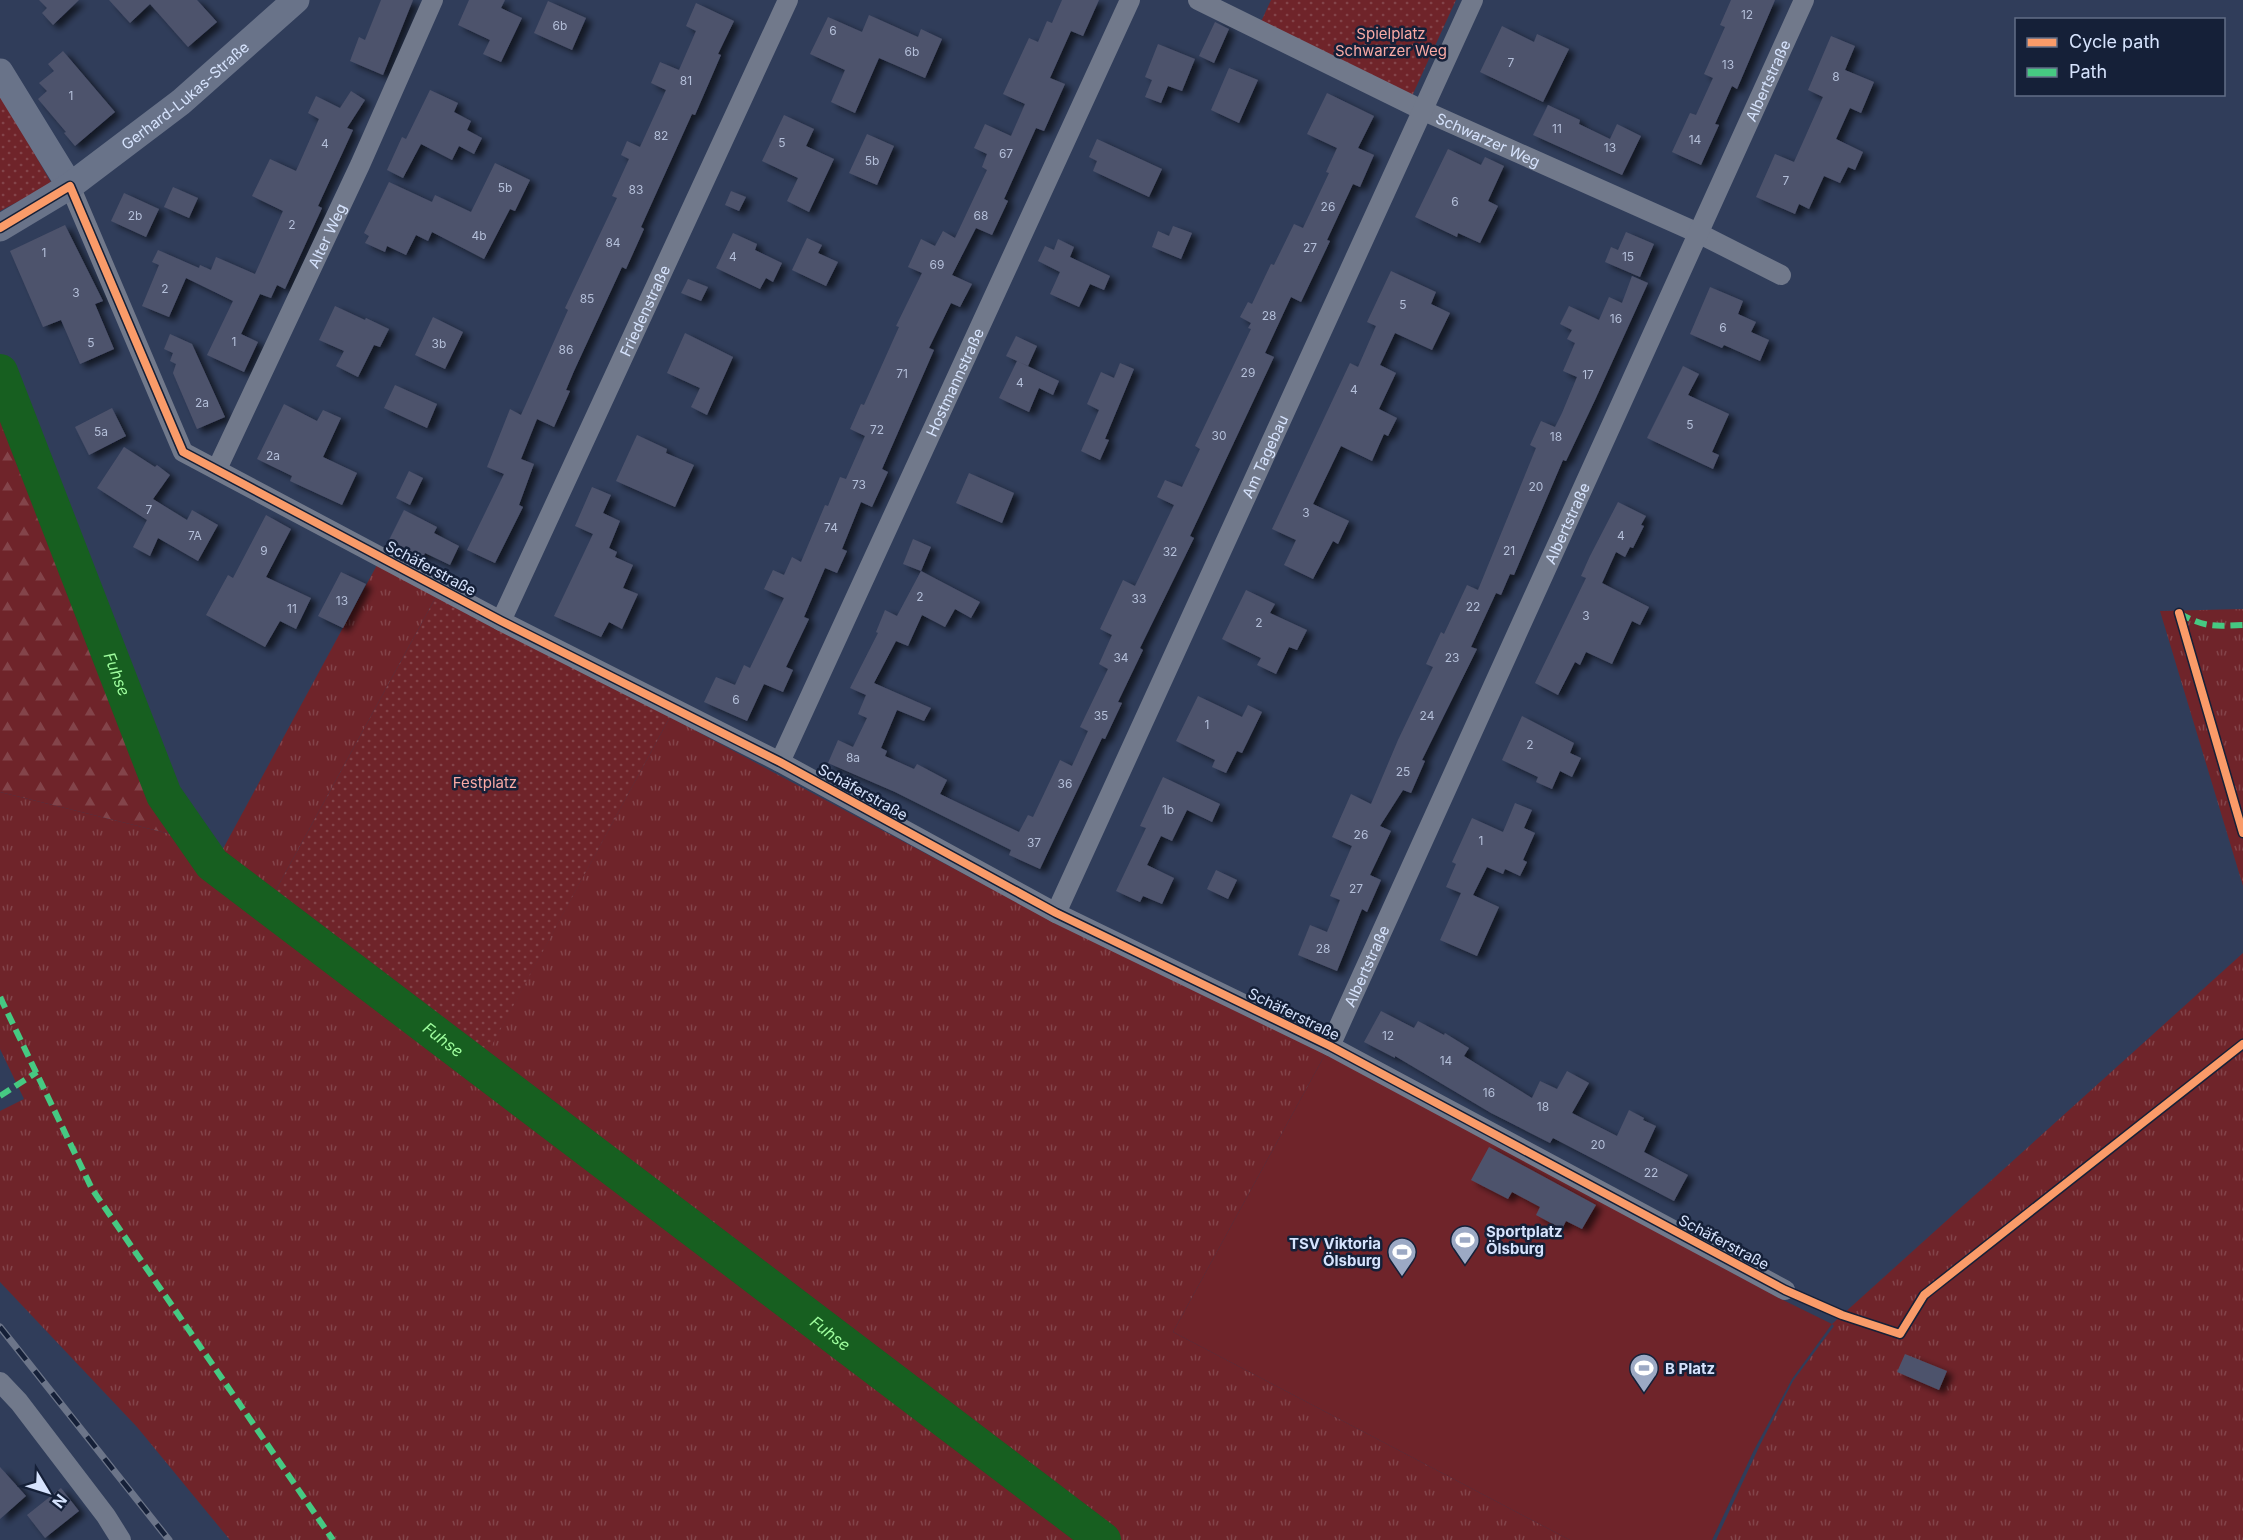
<svg xmlns="http://www.w3.org/2000/svg" width="2243" height="1540" viewBox="0 0 2243 1540" font-family="Inter,sans-serif">
<defs>
<pattern id="grass-tufts" width="24" height="20" patternUnits="userSpaceOnUse" patternTransform="scale(1.5)"><rect width="24" height="20" fill="#6f242a"/><path d="M3 7l-1-3M5 7V3M7 7l1-3M15 17l-1-3M17 17v-4M19 17l1-3" fill="none" stroke="#83444a"/></pattern>
<pattern id="forest-firs" width="22" height="20" patternUnits="userSpaceOnUse" patternTransform="scale(1.5)"><rect width="22" height="20" fill="#6f242a"/><path d="M5 1l3.5 6h-7zM16 11l3.5 6h-7z" fill="#83444a"/></pattern>
<pattern id="park-dots" width="8" height="8" patternUnits="userSpaceOnUse" patternTransform="scale(1.5)"><rect width="8" height="8" fill="#6f242a"/><path d="M2 2h.1M6 6h.1" fill="none" stroke="#83444a" stroke-width="1.8" stroke-linecap="round"/></pattern>
<filter id="shadow"><feDropShadow dx="6" dy="4" stdDeviation="3" flood-color="#0009"/></filter>
</defs>
<rect width="100%" height="100%" fill="#303d5a"/>
<path fill="url(#grass-tufts)" d="M377 565 437 595 271 899 486 1055 670 717 1052 921 1327 1051 1173 1332 1570 1540H230L137 1427 0 1282V1111L24 1099 0 1049V792L207 843 218 858Z
M2243 609V886L2160 611Z
M2243 953V1540H1716L1759 1447 1793 1381 1834 1326 1832 1324Z"/>
<path fill="url(#forest-firs)" d="M0 356 173 794 207 843 0 792Z"/>
<path fill="url(#park-dots)" d="M1271 0H1456L1412 96 1259 26Z
M0 94 52 184 0 211Z
M437 595 670 717 486 1056 271 899Z"/>
<path fill="#6f242a" d="M1327 1051 1779 1298 1832 1324 1792 1379 1754 1450 1712 1540H1570L1173 1332Z"/>
<g fill="none" stroke-linecap="round" stroke-linejoin="round">
<path stroke="#175f20" stroke-width="36" id="s1" d="M0 372 164 795 212 864 1103 1540"/>
</g>
<path fill="#4e536c" filter="url(#shadow)" d="M39 0H79L53 25 42 13 47 8Z
M109 0H197L217 22 188 47 150 4 130 23Z
M381 0H413L383 75 350 61 359 37 365 40Z
M469 0H505L501 8 522 18 501 62 483 54 490 40 458 25Z
M1062 0H1099L1083 36 1071 31 1050 78 1065 84 1044 131 1036 128 1004 199 1008 201 992 235 976 228 952 275 972 284 960 307 951 303 929 348 934 350 882 469 888 472 872 507 861 502 842 549 847 551 837 573 825 568 804 617 809 619 786 667 793 670 783 692 764 684 747 721 704 702 716 677 735 685 744 665 750 668 784 598 764 589 773 570 784 575 792 557 801 562 825 505 828 506 840 477 846 479 865 436 850 429 861 404 864 405 899 327 896 326 922 273 908 267 921 239 935 246 943 231 955 238 987 170 982 167 987 154 974 148 985 124 1011 136 1025 104 1003 94 1029 38 1038 42 1047 21 1052 23Z
M1731 0H1775L1737 89 1732 86 1715 124 1719 125 1701 165 1672 152 1690 113 1696 115 1713 78 1704 74 1725 27 1720 25Z
M548 1 586 18 572 50 534 33Z
M696 3 734 21 718 54 721 55 695 115 692 114 641 227 644 229 626 269 622 267 574 371 566 390 570 391 554 427 537 419 521 459 534 464 519 505 523 507 495 563 467 550 504 474 487 467 510 409 521 415 568 310 565 308 617 198 612 196 629 159 621 155 627 141 640 147 666 90 651 83 660 62 679 70 696 31 686 26Z
M869 15 918 37 921 29 942 39 925 78 879 58 855 113 831 102 845 70 810 54 828 17 862 32Z
M1215 22 1229 29 1214 63 1199 56Z
M1502 26 1534 42 1537 34 1569 49 1543 102 1480 72Z
M1831 36 1855 46 1845 70 1874 82 1861 113 1850 108 1836 139 1863 152 1855 170 1848 167 1840 183 1824 176 1809 209 1799 204 1795 214 1756 197 1775 154 1794 162 1823 97 1808 90Z
M1158 44 1195 59 1182 91 1168 86 1161 103 1145 97 1152 80 1145 77Z
M63 51 115 112 75 146 64 133 66 132 38 99 47 91 39 83 54 71 48 64Z
M1229 68 1258 80 1239 123 1211 110Z
M430 90 458 103 454 112 471 121 467 130 482 138 474 154 459 146 452 160 421 144 403 178 387 170 402 137 406 139Z
M351 91 365 100 347 128 353 130 318 206 322 208 285 289 277 285 271 298 260 294 241 334 258 342 244 372 207 355 233 301 186 278 169 317 142 306 159 265 152 262 158 250 199 268 200 265 211 270 216 257 255 274 283 211 252 196 270 159 296 171 319 119 308 113 316 96 340 108Z
M1327 93 1374 116 1358 148 1374 155 1360 187 1353 184 1327 240 1330 241 1301 302 1291 297 1265 353 1274 357 1190 536 1194 538 1140 648 1143 650 1118 702 1122 703 1105 739 1102 738 1040 869 1009 855 1011 850 895 792 828 763 838 740 853 747 867 718 858 714 866 695 850 688 878 633 876 632 885 610 897 616 921 571 980 602 971 618 955 609 945 627 922 615 908 646 896 641 874 683 931 708 924 721 897 710 881 748 887 751 885 756 914 769 917 764 947 780 940 794 1019 832 1028 815 1033 817 1060 760 1072 766 1088 731 1080 727 1108 669 1099 664 1112 635 1100 629 1123 580 1135 586 1174 505 1157 497 1165 480 1182 487 1200 449 1195 446 1251 329 1248 328 1251 323 1240 317 1248 302 1252 304 1271 264 1274 265 1294 224 1303 228 1329 173 1326 172 1337 148 1307 134Z
M1548 105 1580 120 1579 124 1610 139 1617 124 1641 136 1622 175 1533 135Z
M784 115 814 129 806 146 834 159 809 212 787 201 798 178 762 161Z
M867 134 894 146 877 185 849 173Z
M1097 139 1162 169 1149 197 1093 171 1097 161 1089 157Z
M1448 149 1481 165 1485 157 1504 166 1488 201 1498 206 1480 243 1458 233 1457 237 1415 217Z
M495 163 530 180 515 211 510 209 484 259 432 232 428 241 416 235 406 255 387 246 385 252 365 243 369 236 364 233 389 182 432 202 435 195 471 212Z
M173 187 198 198 189 218 164 207Z
M731 191 746 197 739 211 725 205Z
M124 193 159 209 146 237 111 221Z
M65 225 103 301 95 304 114 349 80 364 61 320 43 327 10 251Z
M1173 226 1192 233 1181 259 1152 247 1158 231 1169 236Z
M1626 232 1654 244 1640 277 1605 262 1611 247 1618 250Z
M733 233 757 244 755 250 782 263 773 282 766 278 760 289 716 268Z
M807 238 822 245 818 253 838 262 826 286 792 270Z
M1058 239 1074 247 1070 257 1110 276 1104 290 1090 284 1079 307 1050 294 1060 272 1038 261 1045 246 1054 250Z
M1391 271 1436 292 1431 304 1450 313 1432 350 1395 333 1380 365 1396 373 1379 409 1397 418 1388 436 1384 434 1372 461 1341 446 1313 504 1349 521 1338 544 1333 541 1313 579 1284 565 1296 540 1272 529 1350 363 1358 367 1376 326 1367 322Z
M1632 276 1648 283 1595 400 1566 461 1563 460 1514 575 1510 574 1501 595 1496 593 1471 647 1477 649 1422 760 1425 761 1411 793 1403 790 1380 826 1391 831 1370 875 1381 880 1367 912 1362 909 1337 971 1298 955 1310 925 1327 932 1340 900 1330 896 1352 846 1332 837 1351 794 1371 804 1398 740 1433 667 1426 664 1441 632 1444 634 1467 585 1478 590 1536 448 1530 445 1541 421 1555 427 1562 413 1577 377 1563 371 1575 343 1567 339 1572 330 1560 324 1569 306 1599 320 1609 297 1622 303Z
M688 279 708 287 701 301 681 293Z
M1710 287 1743 301 1738 314 1756 322 1751 332 1769 340 1760 361 1724 345 1722 348 1690 334Z
M335 306 365 320 366 318 389 329 380 347 374 345 358 377 336 366 344 351 319 340Z
M433 317 463 332 445 369 415 355Z
M685 333 733 357 707 415 691 407 700 388 667 373Z
M170 334 192 344 225 417 197 429 173 373 176 364 170 361 173 353 164 349Z
M1016 336 1037 346 1028 366 1006 356Z
M1017 361 1059 381 1053 395 1039 388 1029 412 999 398Z
M1120 363 1134 369 1105 439 1109 440 1100 460 1081 451 1099 410 1087 404 1101 372 1114 378Z
M1683 366 1699 374 1688 395 1729 414 1712 452 1719 455 1713 469 1647 438Z
M395 385 437 404 427 428 384 408Z
M284 404 317 421 323 410 341 418 323 457 357 473 342 505 290 481 292 476 257 459Z
M112 408 126 436 89 455 75 427Z
M637 435 667 449 666 453 694 465 675 507 616 481Z
M124 447 155 467 157 465 170 475 153 499 187 520 192 510 218 525 198 561 158 538 150 556 133 547 147 520 97 488Z
M409 471 423 478 410 505 396 498Z
M969 473 1014 493 1002 523 956 503Z
M592 487 611 495 603 513 620 521 609 548 617 552 615 557 633 565 623 588 638 594 622 629 609 622 601 637 554 616 593 534 575 526Z
M1618 502 1646 516 1641 525 1644 526 1633 548 1630 547 1625 557 1616 552 1602 583 1649 607 1640 625 1632 621 1612 664 1586 652 1580 665 1575 662 1558 695 1535 683 1586 578 1581 576 1590 556Z
M404 510 437 527 434 533 459 546 450 565 425 553 423 557 389 540Z
M266 515 291 529 266 577 311 598 296 629 280 621 265 647 206 615 228 575 233 578Z
M913 539 931 547 921 571 903 564Z
M341 572 366 584 343 628 318 616Z
M1246 590 1275 604 1270 613 1307 630 1297 650 1289 647 1276 674 1257 665 1261 658 1222 639Z
M1198 696 1242 717 1248 705 1262 712 1242 753 1237 751 1226 773 1212 767 1215 760 1176 741Z
M1522 716 1574 743 1570 753 1581 758 1572 777 1560 771 1552 789 1536 782 1538 777 1502 760Z
M1163 777 1220 804 1212 822 1187 810 1172 841 1161 836 1147 865 1174 878 1162 904 1143 896 1140 902 1116 891 1146 828 1140 826Z
M1515 803 1532 810 1524 828 1535 833 1523 860 1527 862 1520 876 1505 869 1503 874 1487 867 1473 895 1499 907 1477 956 1440 940 1461 893 1446 887 1456 864 1452 862 1472 818 1503 832Z
M1216 870 1237 880 1228 899 1207 889Z
M1381 1011 1414 1028 1418 1021 1444 1035 1445 1033 1448 1035 1469 1048 1464 1056 1532 1098 1540 1081 1557 1089 1567 1071 1589 1083 1572 1113 1617 1136 1629 1110 1644 1118 1643 1120 1656 1126 1644 1152 1688 1175 1674 1201 1553 1138 1550 1143 1491 1113 1395 1056V1058L1364 1042Z
M1489 1147 1596 1205 1582 1229 1566 1221 1562 1229 1536 1215 1540 1207 1512 1192 1508 1199 1471 1180Z
M1905 1354 1947 1371 1939 1390 1897 1372Z
M0 1467 26 1496 0 1519Z
M61 1488 79 1511 45 1538 27 1515Z"/>
<g fill="none" stroke-linecap="round" stroke-linejoin="round">
<g stroke="#71798b" stroke-width="20">
<path id="s2" d="M1198 0 1422 110 1698 233 1781 275"/>
<path d="M70 186 183 452 501 621 780 762 1056 913 1330 1046 1785 1290"/>
<path id="s3" d="M217 469 360 165 433 0"/>
<path id="s4" d="M501 621 788 0"/>
<path id="s5" d="M780 762 1130 0"/>
<path id="s6" d="M1056 913 1473 0"/>
<path id="s7" d="M1330 1046 1804 0"/>
<path d="M0 1382 19 1402 106 1516 121 1540"/>
</g>
<g stroke="#697389" stroke-width="27">
<path d="M0 72 70 186"/>
<path id="s8" d="M0 228 70 186 181 102 296 0"/>
</g>
<g stroke="#6c7589" stroke-width="7">
<path id="rail" d="M0 1327 169 1540"/>
</g>
<use href="#rail" stroke="#152038" stroke-width="4.5" stroke-dasharray="14" stroke-linecap="butt"/>
<path stroke="#46c982" stroke-width="6" stroke-dasharray="12 6" stroke-linecap="butt" d="M2179 613C2205 628 2214 626 2243 625
M0 997 92 1189 333 1540
M0 1096 37 1072"/>
<g stroke="#152038" stroke-width="11">
<path id="cycleway" d="M0 228 70 186 183 452 501 621 780 762 1056 913 1330 1046 1785 1290 1842 1315 1900 1334 1924 1295 2243 1044
M2179 613 2243 833"/>
</g>
<use href="#cycleway" stroke="#fa9b69" stroke-width="8"/>
</g>
<defs>
<g id="stadium-pin" transform="scale(1.5)"><path d="M0 17L-7.5 6A9.5 9.5 0 1 1 7.5 6Z" fill="#9ca9c4" stroke="#152038"/><path d="M0-5a6.5 5 0 1 0 0 10a6.5 5 0 1 0 0-10ZM-3.5-1.8h7v3.6h-7Z" fill="#fff"/></g>
</defs>
<g fill-rule="evenodd">
<use href="#stadium-pin" x="1465" y="1240"/>
<use href="#stadium-pin" x="1402" y="1252"/>
<use href="#stadium-pin" x="1644" y="1368"/>
</g>
<g text-anchor="middle" dominant-baseline="central" stroke-width="5" stroke-linejoin="round" paint-order="stroke">
<g font-size="12" fill="#b4bfd9">
<text x="1747" y="14">12</text>
<text x="560" y="25">6b</text>
<text x="833" y="30">6</text>
<text x="912" y="51">6b</text>
<text x="1511" y="62">7</text>
<text x="1728" y="64">13</text>
<text x="1836" y="76">8</text>
<text x="686" y="80">81</text>
<text x="71" y="95">1</text>
<text x="1557" y="128">11</text>
<text x="661" y="135">82</text>
<text x="1695" y="139">14</text>
<text x="782" y="142">5</text>
<text x="325" y="143">4</text>
<text x="1610" y="147">13</text>
<text x="1006" y="153">67</text>
<text x="872" y="160">5b</text>
<text x="1786" y="180">7</text>
<text x="505" y="187">5b</text>
<text x="636" y="189">83</text>
<text x="1455" y="201">6</text>
<text x="1328" y="206">26</text>
<text x="135" y="215">2b</text>
<text x="981" y="215">68</text>
<text x="292" y="224">2</text>
<text x="479" y="235">4b</text>
<text x="613" y="242">84</text>
<text x="1310" y="247">27</text>
<text x="44" y="252">1</text>
<text x="733" y="256">4</text>
<text x="1628" y="256">15</text>
<text x="937" y="264">69</text>
<text x="165" y="288">2</text>
<text x="76" y="292">3</text>
<text x="587" y="298">85</text>
<text x="1403" y="304">5</text>
<text x="1269" y="315">28</text>
<text x="1616" y="318">16</text>
<text x="1723" y="327">6</text>
<text x="234" y="341">1</text>
<text x="91" y="342">5</text>
<text x="439" y="343">3b</text>
<text x="566" y="349">86</text>
<text x="1248" y="372">29</text>
<text x="902" y="373">71</text>
<text x="1588" y="374">17</text>
<text x="1020" y="382">4</text>
<text x="1354" y="389">4</text>
<text x="202" y="402">2a</text>
<text x="1690" y="424">5</text>
<text x="877" y="429">72</text>
<text x="101" y="431">5a</text>
<text x="1219" y="435">30</text>
<text x="1556" y="436">18</text>
<text x="273" y="455">2a</text>
<text x="859" y="484">73</text>
<text x="1536" y="486">20</text>
<text x="149" y="509">7</text>
<text x="1306" y="512">3</text>
<text x="831" y="527">74</text>
<text x="195" y="535">7A</text>
<text x="1621" y="535">4</text>
<text x="264" y="550">9</text>
<text x="1509" y="550">21</text>
<text x="1170" y="551">32</text>
<text x="920" y="596">2</text>
<text x="1139" y="598">33</text>
<text x="342" y="600">13</text>
<text x="1473" y="606">22</text>
<text x="292" y="608">11</text>
<text x="1586" y="615">3</text>
<text x="1259" y="622">2</text>
<text x="1121" y="657">34</text>
<text x="1452" y="657">23</text>
<text x="736" y="699">6</text>
<text x="1101" y="715">35</text>
<text x="1427" y="715">24</text>
<text x="1207" y="724">1</text>
<text x="1530" y="744">2</text>
<text x="853" y="757">8a</text>
<text x="1403" y="771">25</text>
<text x="1065" y="783">36</text>
<text x="1168" y="809">1b</text>
<text x="1361" y="834">26</text>
<text x="1481" y="840">1</text>
<text x="1034" y="842">37</text>
<text x="1356" y="888">27</text>
<text x="1323" y="948">28</text>
<text x="1388" y="1035">12</text>
<text x="1446" y="1060">14</text>
<text x="1489" y="1092">16</text>
<text x="1543" y="1106">18</text>
<text x="1598" y="1144">20</text>
<text x="1651" y="1172">22</text>
</g>
<g font-size="15" fill="#faaaa5" stroke="#152038">
<text x="1391" y="33">Spielplatz<tspan x="1391" dy="17">Schwarzer Weg</tspan></text>
<text x="485" y="782">Festplatz</text>
</g>
<g font-size="15" fill="#d6e3fd" stroke="#152038">
<text stroke="none"><textPath href="#s7" startOffset="1060">Albertstraße</textPath></text>
<text stroke="none"><textPath href="#s8" startOffset="228">Gerhard-Lukas-Straße</textPath></text>
<text stroke="none"><textPath href="#s2" startOffset="322">Schwarzer Weg</textPath></text>
<text stroke="none"><textPath href="#s3" startOffset="258">Alter Weg</textPath></text>
<text stroke="none"><textPath href="#s4" startOffset="342">Friedenstraße</textPath></text>
<text stroke="none"><textPath href="#s5" startOffset="418">Hostmannstraße</textPath></text>
<text stroke="none"><textPath href="#s6" startOffset="502">Am Tagebau</textPath></text>
<text stroke="none"><textPath href="#s7" startOffset="574">Albertstraße</textPath></text>
<text transform="translate(431 568) rotate(28)">Schäferstraße</text>
<text transform="translate(863 792) rotate(29)">Schäferstraße</text>
<text stroke="none"><textPath href="#s7" startOffset="88">Albertstraße</textPath></text>
<text transform="translate(1294 1014) rotate(26)">Schäferstraße</text>
<text transform="translate(1724 1242) rotate(28)">Schäferstraße</text>
</g>
<g font-size="15" font-weight="bold" fill="#d6e3fd" stroke="#152038" text-anchor="start">
<text x="1486" y="1231">Sportplatz<tspan x="1486" dy="17">Ölsburg</tspan></text>
<text x="1381" y="1243" text-anchor="end">TSV Viktoria<tspan x="1381" dy="17">Ölsburg</tspan></text>
<text x="1665" y="1368">B Platz</text>
</g>
<g font-size="16" font-style="italic" fill="#9efd9d" stroke="#152038">
<text stroke="none"><textPath href="#s1" startOffset="324">Fuhse</textPath></text>
<text stroke="none"><textPath href="#s1" startOffset="828">Fuhse</textPath></text>
<text stroke="none"><textPath href="#s1" startOffset="1314">Fuhse</textPath></text>
</g>
</g>
<rect x="2015" y="18" width="210" height="78" fill="#152038" stroke="#626e87" stroke-width="1.5"/>
<rect x="2027" y="38" width="30" height="9" fill="#fa9b69" stroke="#626e87" stroke-width="1.5"/>
<text x="2069" y="48" font-size="18" fill="#d6e3fd">Cycle path</text>
<rect x="2027" y="68" width="30" height="9" fill="#46c982" stroke="#626e87" stroke-width="1.5"/>
<text x="2069" y="78" font-size="18" fill="#d6e3fd">Path</text>
<g transform="translate(48 1492) rotate(128)" stroke="#152038" stroke-width="4.5" paint-order="stroke">
<path d="M0-4.5L10 22L0 15L-10 22Z" fill="#d6e3fd"/>
<text y="-9" font-size="16" font-weight="bold" text-anchor="middle" fill="#d6e3fd">N</text>
</g>
</svg>
